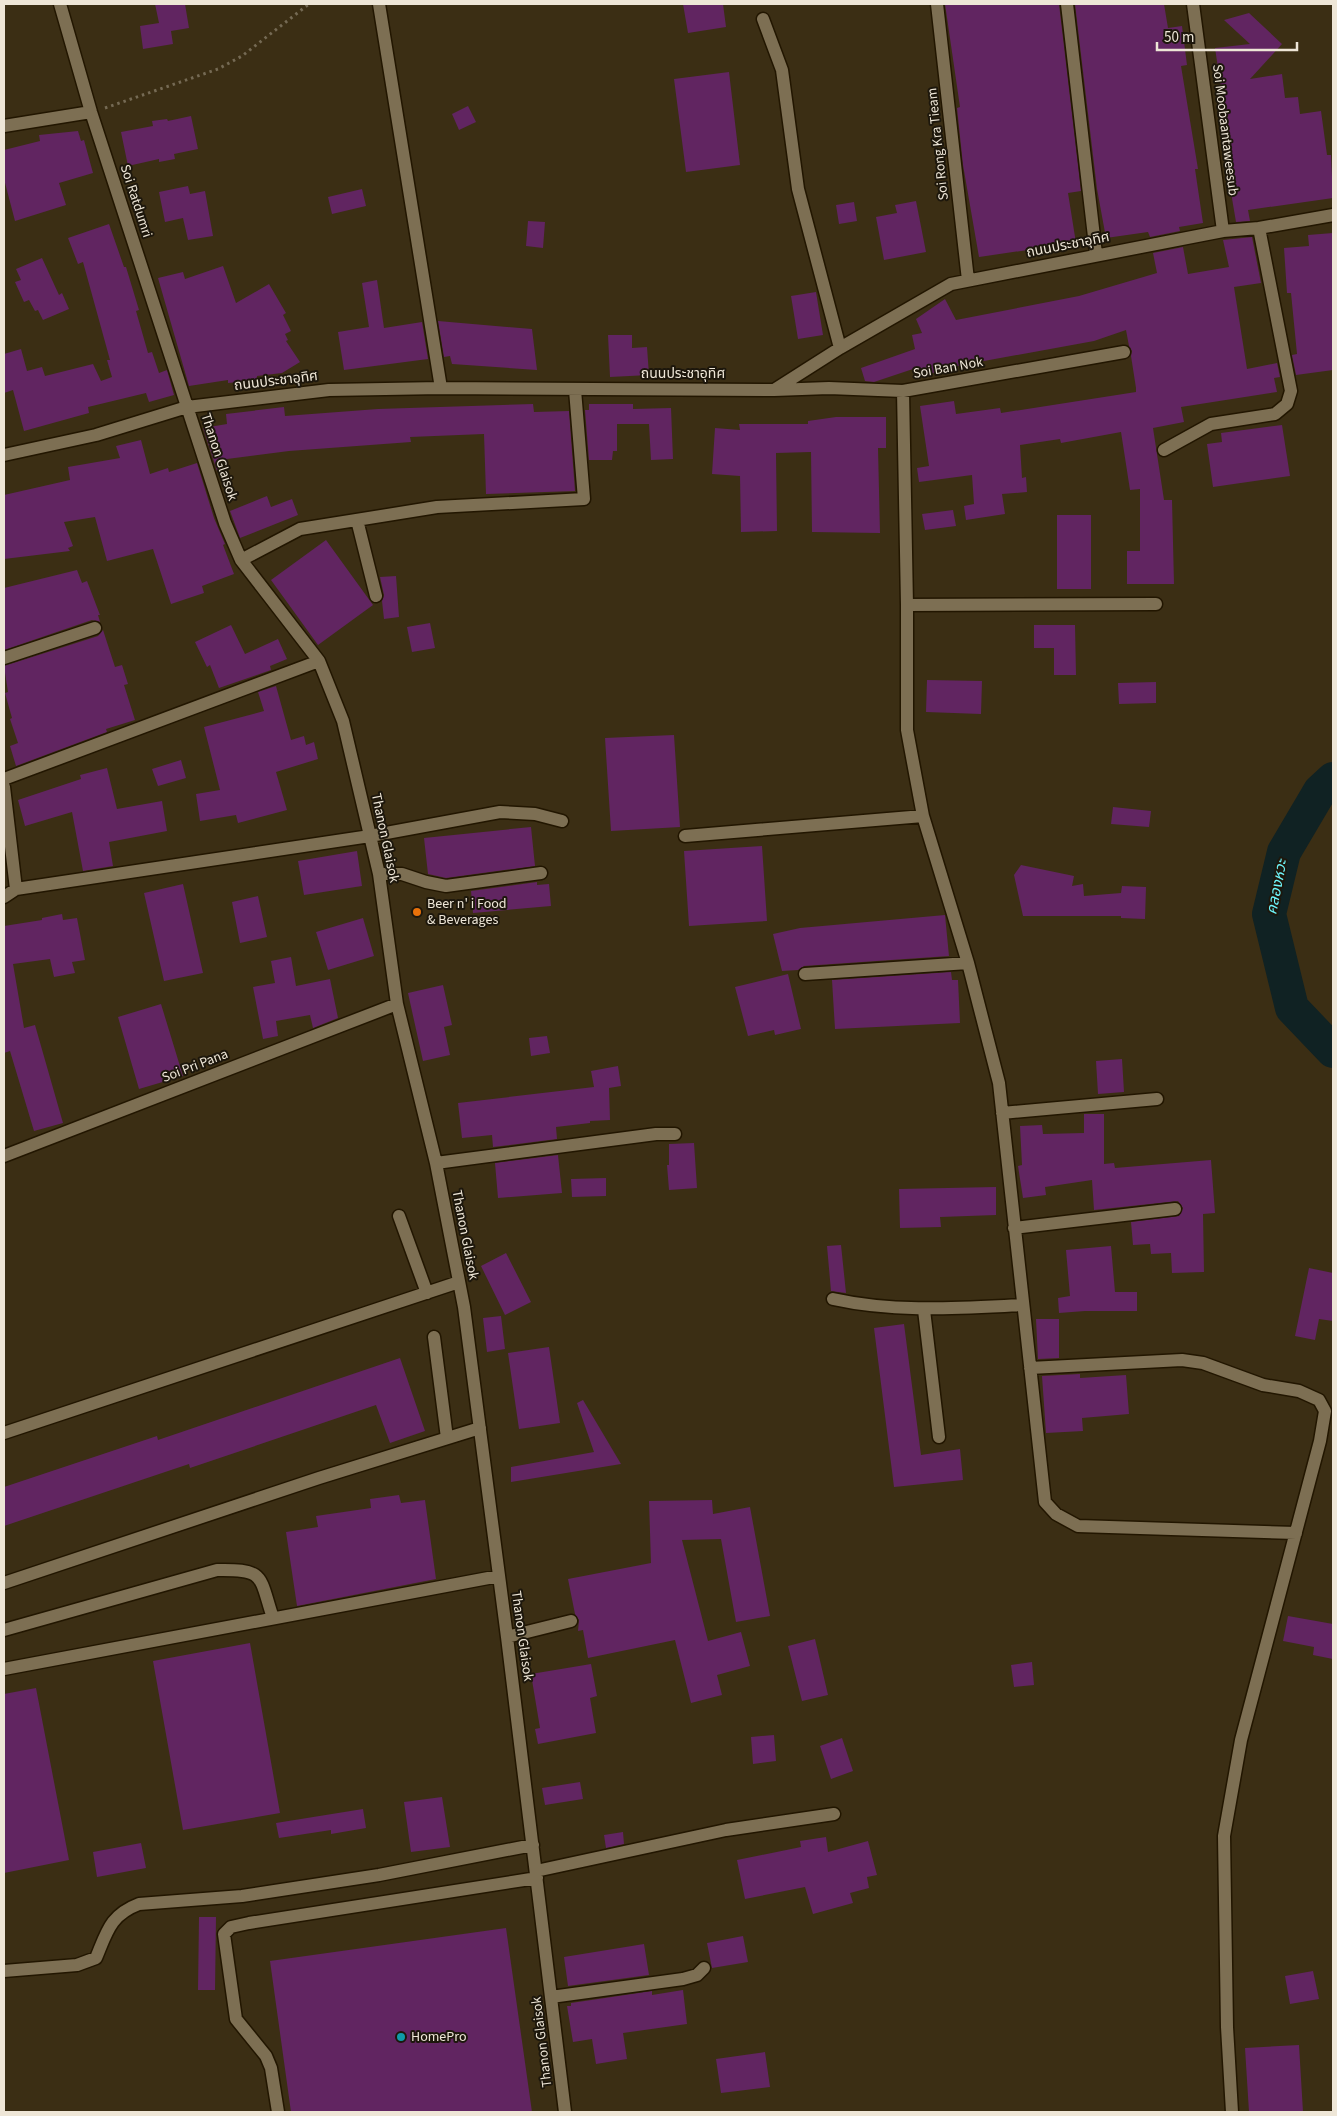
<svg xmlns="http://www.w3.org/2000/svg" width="1337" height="2116" viewBox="0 0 1337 2116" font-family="'Source Sans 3','Noto Sans Thai',sans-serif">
<rect width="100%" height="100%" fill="#3b2e14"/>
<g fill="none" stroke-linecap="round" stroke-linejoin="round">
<path stroke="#102223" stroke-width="34" d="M1333 779 1320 791 1284 852 1269 914 1292 1008 1333 1051"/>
</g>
<path fill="#612561" d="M155 4H185L189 28 171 31 173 44 143 49 140 26 159 23Z
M683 4H723L726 27 688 33Z
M945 4H1059L1081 191 1068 193 1076 243 979 257 963 165 957 108 960 107Z
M1075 4H1164L1168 28 1182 26 1187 65 1181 66 1198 169H1195L1203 223 1179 227 1180 231 1150 237 1148 232 1106 238 1097 189Z
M1249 13 1282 44 1250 79 1282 74 1285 98 1298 97 1300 114 1321 111 1327 155H1331L1333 198 1248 210 1250 221 1236 222 1227 169 1233 168 1215 48 1250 44 1224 20Z
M729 72 740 165 686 172 674 79Z
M468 106 476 122 459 130 452 114Z
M191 116 198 149 174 154 175 159 159 162V159L128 166 121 132 153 126 152 121 167 119 168 121Z
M78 131 81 141 84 140 93 173 59 183 66 205 15 221 4 179V150L40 141 39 135Z
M188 186 190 194 205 191 213 236 188 240 183 218 165 222 159 192Z
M362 189 366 206 332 214 328 197Z
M916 201 926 252 884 260 876 217 897 213 895 205Z
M854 202 857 221 839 224 836 205Z
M528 221 545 222 543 248 526 246Z
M109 224 124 267H126L139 310 136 311 148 353 152 352 159 373 167 370 174 395 149 402 146 393 88 407 89 413 24 431 13 390 4 393V354L21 349 27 371 42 367 45 376 93 364 101 381 112 377 107 360H110L83 262 78 264 68 238Z
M1333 233V370L1296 375 1292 355 1297 354 1291 293H1287L1284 248 1309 246 1308 235Z
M1252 237 1261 283 1234 287 1247 369 1277 363 1280 377 1274 378 1277 392 1181 407 1184 422 1153 428 1164 500H1172L1174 584H1127V551H1140V489L1130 490 1121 432 1061 443 1060 439 1020 445 1022 478 1026 477 1027 492 1002 494 1005 514 966 520 964 506 974 504 972 475 919 482 917 468 929 466 920 406 954 401 956 414 1000 408 1001 413 1136 392V388L1131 356 1132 351 1129 346 1126 330 1094 341 962 365 922 376 919 367 874 382 865 381 861 368 915 349 912 335 922 333 916 319 945 299 956 320 1079 296 1157 273 1153 253 1183 247 1188 274 1229 267 1223 240Z
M42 258 59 295 62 293 69 309 43 320 38 310 35 311 29 300 24 302 15 282 21 280 16 269Z
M223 266 236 303 269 284 286 313 283 315 291 331 285 334 288 340 286 341 300 362 282 373 257 376V380L228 383V380L189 386 158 278 183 272 185 279Z
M377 280 384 328 422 322 428 359 344 370 338 332 369 327 362 283Z
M816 292 823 335 798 339 791 296Z
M438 321 532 329 537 370 452 364 450 356 444 357Z
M608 335H632V348L647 347 649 375 610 377Z
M533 404 534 412 569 411 575 491 486 494 484 434 410 437 411 442 289 451 227 459 229 470 217 471 203 428 227 424 226 414 284 407 285 416 378 409Z
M589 404H633V409L671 408 673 459 651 460 649 424H617V451H613L612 460H589L585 410H589Z
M836 417H886V448H878L880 533 812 532 811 452 776 453 777 531 741 532 740 476 712 474 715 428 740 430 739 424H808V421Z
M1282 425 1290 476 1213 487 1207 444 1222 442 1221 433Z
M141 440 150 474 168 468 169 472 197 463 214 518 225 544 223 545 234 574 202 586 204 593 171 604 153 549 107 561 95 517 64 522 73 546 68 548 70 551 4 559V495L70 480 68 467 120 458 116 446Z
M267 496 271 507 292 499 298 515 240 538 230 511Z
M953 510 956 526 925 530 922 514Z
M1057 515H1091V589H1057Z
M326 540 373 605 318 645 271 580Z
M77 570 82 583 87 581 100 615H98L100 622 92 620 4 650V588Z
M396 576 399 617 384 619 382 601 384 595 380 577Z
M430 623 435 648 412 652 407 627Z
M231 625 245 654 278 639 287 659 270 666 271 670 219 688 210 665 207 667 195 642Z
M1034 625H1075L1076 675H1054V648H1034Z
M103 630 115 667 122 665 128 684 124 685 135 720 106 729 107 732 16 766 10 746 18 743 10 719 12 718 5 693 8 692 4 666 98 636Z
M927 680 982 681 981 714 926 712Z
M1156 682V703L1119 704 1118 683Z
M276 686 291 740 304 736 306 745 314 742 318 759 276 772 287 810 238 823 236 815 200 821 196 794 220 790 204 727 264 711 258 692Z
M674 735 680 827 611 831 605 738Z
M181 760 186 778 158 786 152 769Z
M107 768 117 809 162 801 167 831 109 842 113 866 83 871 72 812 25 826 18 800 81 779 80 775Z
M1113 807 1151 811 1149 827 1111 824Z
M531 827 535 866 446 878 428 874 424 838Z
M762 846 767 921 689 926 684 851Z
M357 851 362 886 304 895 298 861Z
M1021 865 1074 876 1072 886 1083 884 1084 896 1121 893 1122 886 1146 887 1145 919 1121 918V916H1023L1014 875Z
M537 882V885L549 884 551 906 473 913 471 891Z
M183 884 203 973 164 981 144 893Z
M258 896 267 937 240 943 232 902Z
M62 914 63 920 77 918 85 960 72 962 75 973 54 977 50 959 13 964 24 1028 35 1025 63 1123 34 1131 10 1051 4 1053V926L42 920V918Z
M945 915 949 956 804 966 798 970 782 971 773 934 800 928Z
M363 918 374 956 328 970 316 932Z
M291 957 296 986 330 979 338 1018 313 1028 310 1015 276 1021 278 1036 263 1039 253 987 275 983 271 961Z
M951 972 952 980H958L960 1023 835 1029 832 980Z
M788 974 801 1029 775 1035 774 1030 748 1036 735 987Z
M443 985 452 1025 444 1027 450 1055 423 1061 408 993Z
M161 1004 183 1076 139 1089 118 1017Z
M547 1036 550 1053 531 1056 529 1038Z
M1122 1059 1124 1092 1098 1094 1096 1061Z
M618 1066 621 1086 609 1088 610 1120 590 1121V1123L556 1127 557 1139 493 1147 492 1135 462 1138 458 1103 594 1087 591 1071Z
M1084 1114H1104V1164L1114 1163 1115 1168 1211 1160 1215 1213 1203 1214 1204 1272 1172 1273 1171 1253 1151 1254 1150 1244 1133 1245 1131 1222 1179 1216 1183 1208 1178 1201 1094 1210 1092 1180 1045 1187 1046 1195 1023 1198 1018 1166 1022 1165 1020 1126 1042 1125 1043 1134 1084 1133Z
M694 1143 697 1188 669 1190 667 1165H669V1144Z
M558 1155 562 1193 498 1198 495 1163Z
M606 1178V1196L572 1197 571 1179Z
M996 1187V1215L940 1217 941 1227 900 1228 899 1189Z
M841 1245 846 1293 831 1291 827 1246Z
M1111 1246 1115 1292H1137V1311H1085L1059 1313 1058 1298 1070 1296 1066 1250Z
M506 1253 531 1302 505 1315 481 1266Z
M1309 1268 1333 1273V1321L1319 1319 1315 1340 1295 1336Z
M501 1316 505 1349 487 1352 483 1318Z
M1036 1319H1059V1358L1038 1359Z
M904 1324 921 1455 960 1449 963 1480 894 1487 874 1328Z
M549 1347 560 1423 519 1429 508 1353Z
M400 1358 425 1431 390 1443 376 1405 190 1468 189 1464 4 1526V1487L157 1436 158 1440Z
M1080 1374V1378L1126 1375 1129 1414 1082 1418 1083 1431 1046 1433 1042 1376Z
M583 1400 621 1464 511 1482V1467L594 1452 577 1403Z
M399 1495 401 1503 425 1500 436 1579 297 1606 286 1532 318 1527 316 1516 371 1508 370 1499Z
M712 1500 713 1514 750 1507 770 1616 736 1622 721 1539 682 1540 708 1641 741 1632 750 1666 717 1675 722 1695 691 1703 675 1640 588 1658 583 1630 578 1631 579 1620 575 1614 568 1579 651 1563 649 1501Z
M1288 1616 1333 1624V1659L1313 1655 1314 1647 1283 1641Z
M815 1639 828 1695 802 1701 788 1646Z
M250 1643 280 1813 183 1830 153 1661Z
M1032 1662 1034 1685 1014 1687 1011 1665Z
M591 1664 597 1696 590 1698 596 1733 538 1744 535 1729 540 1728 531 1674Z
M36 1688 69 1860 4 1873V1694Z
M774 1735 776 1761 753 1764 751 1737Z
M842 1738 853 1771 831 1779 820 1746Z
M580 1782 583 1799 545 1805 542 1788Z
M442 1797 450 1847 411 1852 404 1802Z
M363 1809 366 1828 331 1834V1830L279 1838 276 1823Z
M623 1832 624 1844 606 1848 604 1835Z
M826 1837 828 1852 868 1841 877 1875 867 1877 869 1888 850 1893 853 1903 813 1914 805 1887 745 1899 737 1860 801 1847 800 1841Z
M141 1843 146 1868 97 1877 93 1852Z
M199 1917H216L215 1990H198Z
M506 1928 532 2112H291L270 1961Z
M743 1936 748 1962 712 1968 707 1943Z
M644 1944 649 1975 568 1986 564 1957Z
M1313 1971 1319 1999 1290 2004 1285 1976Z
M683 1990 687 2024 623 2033 627 2059 596 2064 592 2039 573 2042 567 2006H571V2003L652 1991V1995Z
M1299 2045 1303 2112H1249L1245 2048Z
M765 2052 770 2087 721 2093 716 2059Z"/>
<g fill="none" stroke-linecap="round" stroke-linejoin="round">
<g stroke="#221600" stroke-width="15">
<path id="minor" d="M60 4 91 112 225 523 241 560 319 661 343 721 379 874 397 1004 436 1163 464 1307 507 1637 565 2112
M379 4 441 388
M937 4 968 280
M1067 4 1096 254
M1193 4 1223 231
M763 19 782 70 798 189 840 348
M4 126 91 112
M774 390 829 388 903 391 1124 352
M903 391 907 605V730L923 816 968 963 999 1083 1045 1502 1056 1514 1078 1526 1296 1533
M1164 450 1211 424 1275 414 1287 404 1291 391 1259 228
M4 455 96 435 187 407 329 390 441 388 774 390 840 348 951 284 1223 231 1259 228 1333 215
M357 520 376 596
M241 560 300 529 437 507 584 499 575 390
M907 605 1156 604
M4 658 95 628
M4 779 319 661
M4 787 16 889
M685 836 923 816
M379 874H402L426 882 446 886 541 873
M4 897 16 889 370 836 500 812 535 814 562 821
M805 974 968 963
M1002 1113 1157 1099
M4 1156 397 1004
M436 1163 656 1134H675
M399 1216 427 1293
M1014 1228 1175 1209
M833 1299C896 1313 959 1308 1023 1305
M924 1310 939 1437
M434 1337 447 1438
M1030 1368 1182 1360 1203 1363 1263 1385 1299 1391 1319 1400 1325 1411 1320 1441 1241 1740 1224 1836 1227 2027 1232 2112
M4 1433 459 1282
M4 1583 319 1478 480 1428
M4 1630 217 1570C266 1569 259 1576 273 1618
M507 1637 571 1621
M4 1669 499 1576
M536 1871 726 1830 834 1814
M4 1971 77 1965 96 1958C107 1932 110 1915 139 1904L242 1896 379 1875 533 1845
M551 1997 683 1979 697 1975 704 1968
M278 2112 271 2068 266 2056 236 2019 224 1934 231 1927 249 1923 537 1878"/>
</g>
<path stroke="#756a54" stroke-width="3" stroke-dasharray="2.5 4" stroke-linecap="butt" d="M105 108 218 69 242 56 309 4"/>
<use href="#minor" stroke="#7d6f53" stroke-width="12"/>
</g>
<circle fill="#e8710a" stroke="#1d170c" stroke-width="2" cx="417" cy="912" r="5"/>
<circle fill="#0f9aa8" stroke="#1d170c" stroke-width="2" cx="401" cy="2037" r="5"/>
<g text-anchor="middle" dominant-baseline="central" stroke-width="4" stroke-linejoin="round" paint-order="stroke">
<g font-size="14" fill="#eee6d7" stroke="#1d170c">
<text transform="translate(1225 130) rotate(83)">Soi Moobaantaweesub</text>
<text transform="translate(938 144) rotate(-96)">Soi Rong Kra Tieam</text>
<text transform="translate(136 201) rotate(72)">Soi Ratdumri</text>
<text transform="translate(1068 245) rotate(-11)">ถนนประชาอุทิศ</text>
<text transform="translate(948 368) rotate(-10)">Soi Ban Nok</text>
<text x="683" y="374">ถนนประชาอุทิศ</text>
<text transform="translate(276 381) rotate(-7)">ถนนประชาอุทิศ</text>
<text transform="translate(219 457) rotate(72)">Thanon Glaisok</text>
<text transform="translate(385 838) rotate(78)">Thanon Glaisok</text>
<text transform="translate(195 1066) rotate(-21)">Soi Pri Pana</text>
<text transform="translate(465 1235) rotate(79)">Thanon Glaisok</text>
<text transform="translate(522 1636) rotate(82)">Thanon Glaisok</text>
<text transform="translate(542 2042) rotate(-97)">Thanon Glaisok</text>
</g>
<g font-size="14" fill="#eee6d7" stroke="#1d170c" text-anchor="start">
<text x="427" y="904">Beer n' i Food<tspan x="427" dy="16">&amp; Beverages</tspan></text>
<text x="411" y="2037">HomePro</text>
</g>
<g font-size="15" font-style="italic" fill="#6ef6fb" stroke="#1d170c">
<text transform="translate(1277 887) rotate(-79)">คลองหวะ</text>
</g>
</g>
<rect width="1337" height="2116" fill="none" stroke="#eee6d7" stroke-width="10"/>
<path d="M1157 42v8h140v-8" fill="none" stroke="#eee6d7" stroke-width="2.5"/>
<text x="1164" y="42" font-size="15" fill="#eee6d7" stroke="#1d170c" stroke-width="4" paint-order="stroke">50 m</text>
</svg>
